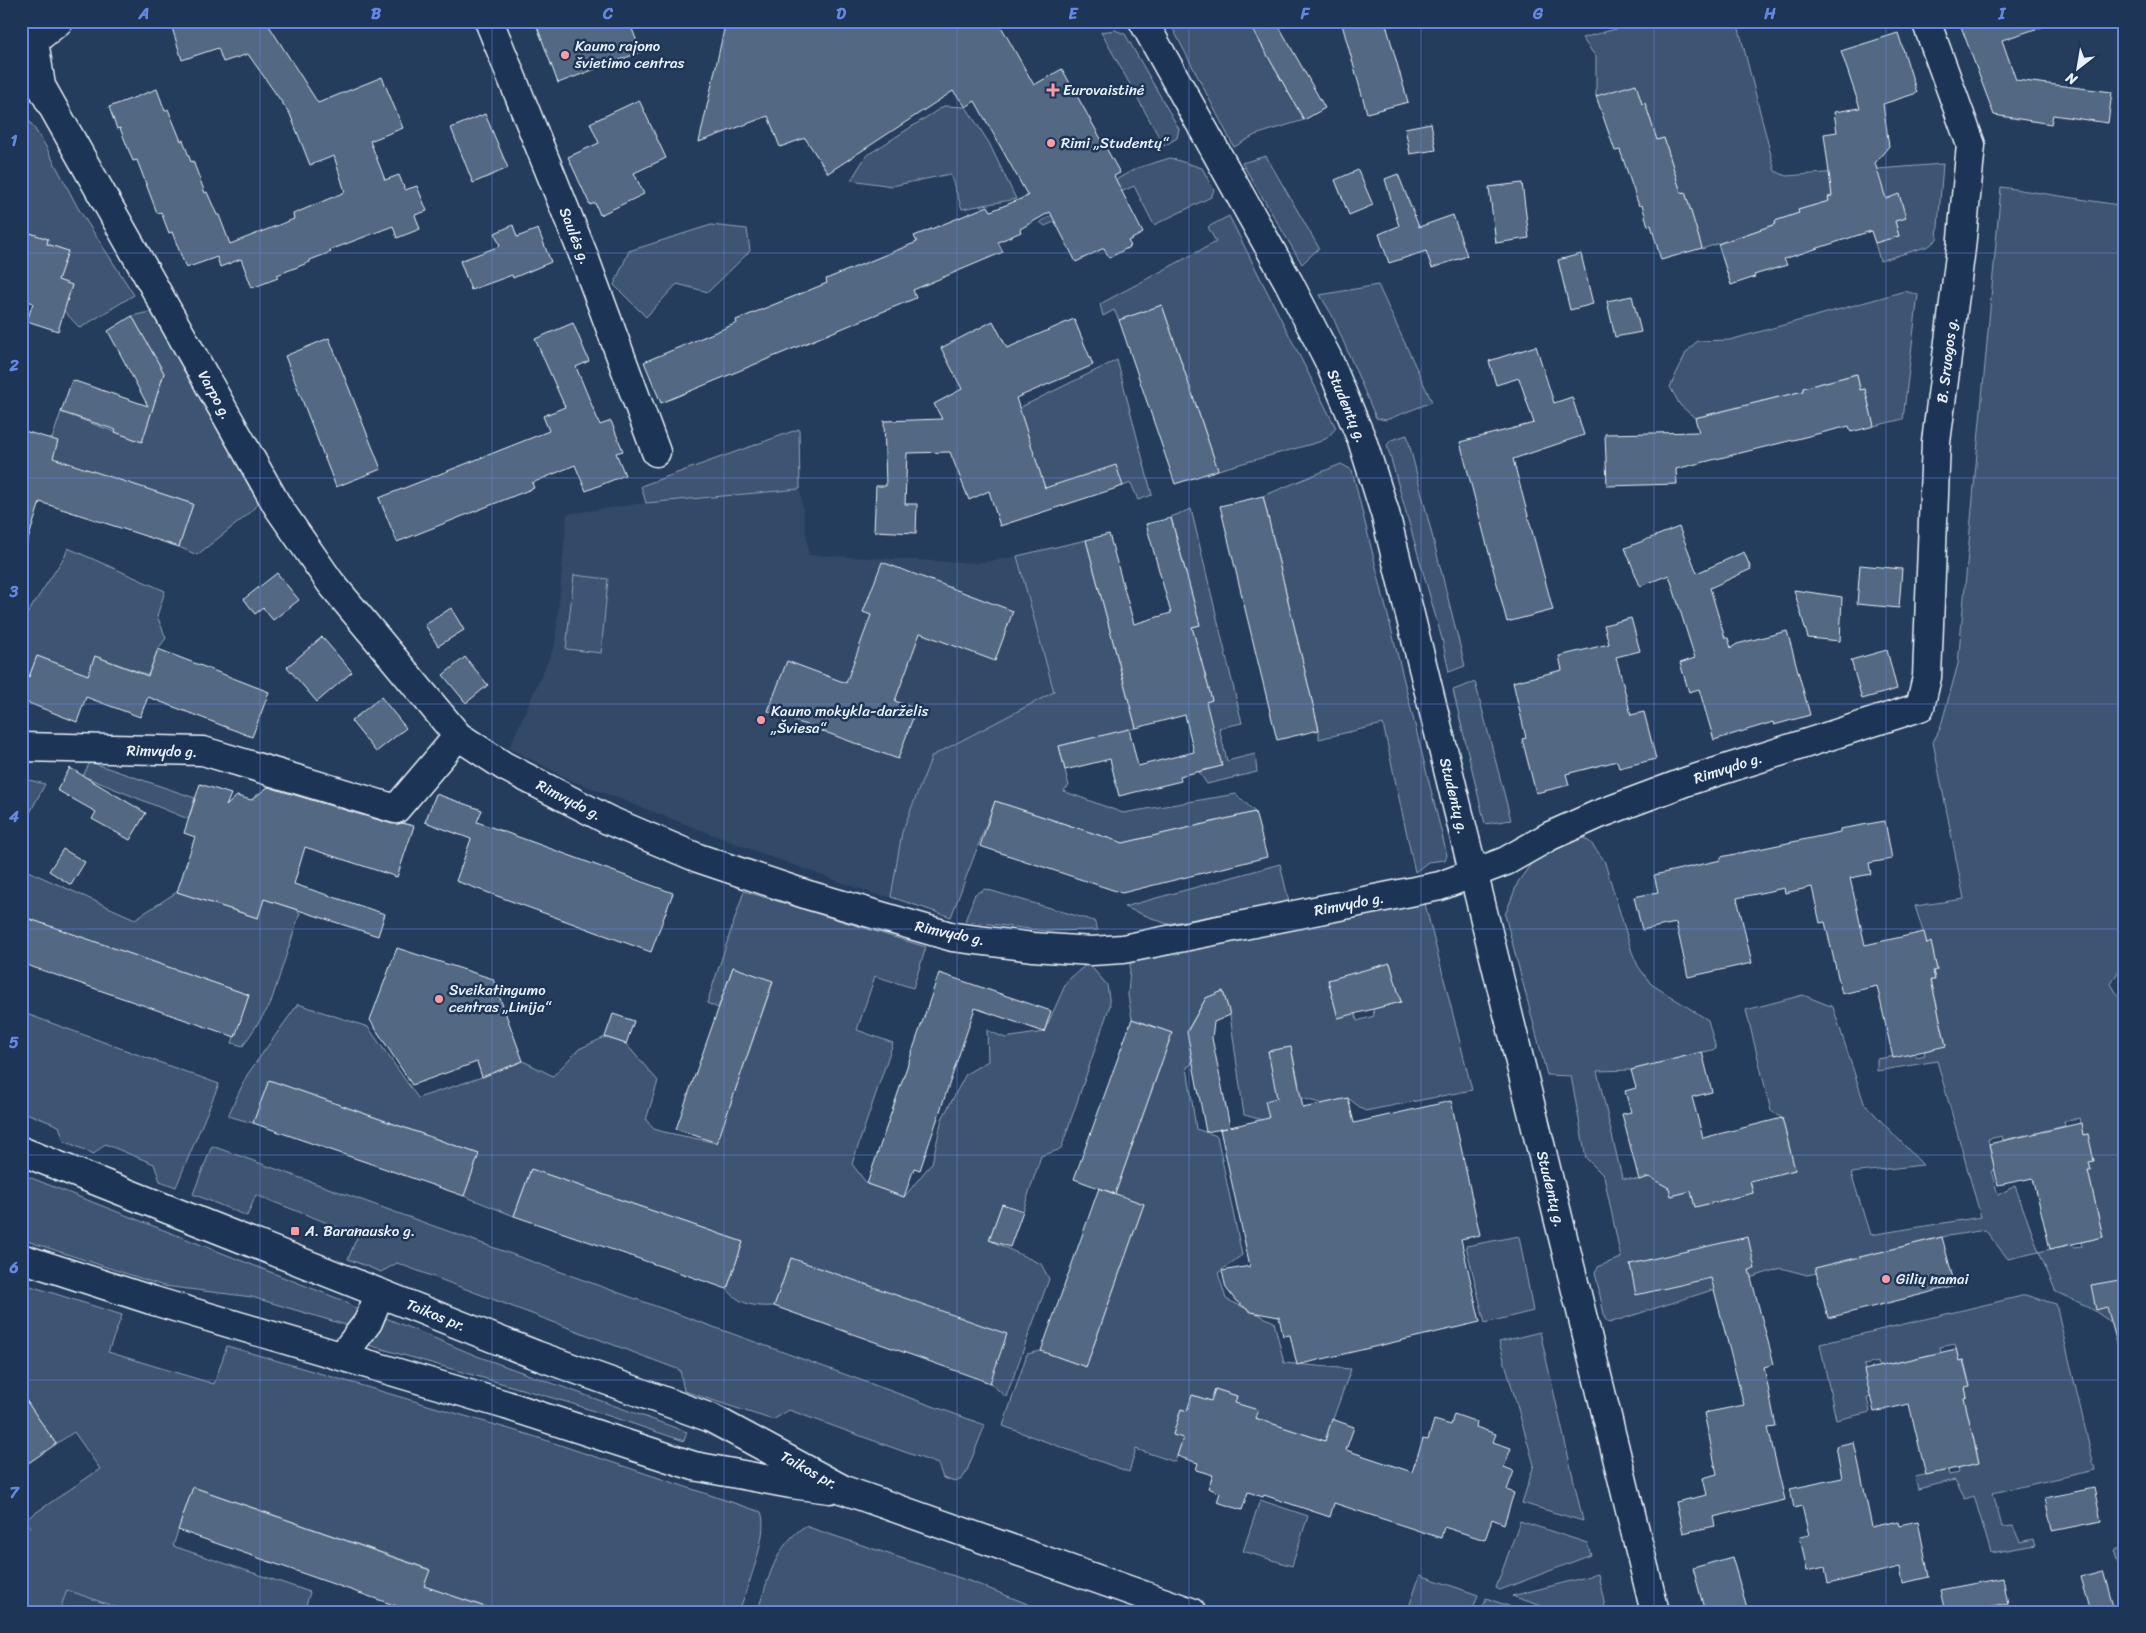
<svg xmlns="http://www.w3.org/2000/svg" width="2146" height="1633" viewBox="0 0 2146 1633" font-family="Sriracha,sans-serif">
<rect width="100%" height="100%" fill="#253d5d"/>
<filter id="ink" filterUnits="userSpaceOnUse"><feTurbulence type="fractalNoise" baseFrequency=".02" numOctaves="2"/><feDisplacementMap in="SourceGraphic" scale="10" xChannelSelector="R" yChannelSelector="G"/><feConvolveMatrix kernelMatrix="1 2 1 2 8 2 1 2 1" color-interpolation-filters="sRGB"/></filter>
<g filter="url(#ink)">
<path fill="#334a68" d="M800 489 809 555 978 563 1017 556 1054 692 932 756 902 832 891 897 874 894 763 854 573 781 509 748 555 645 567 514 637 504Z
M67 1590 130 1612H59Z"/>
<path fill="#3e5472" stroke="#93a2b5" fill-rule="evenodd" d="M1173 21H1248L1304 120 1255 135 1234 147 1170 23Z
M1646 21H1737L1775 171 1786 176 1943 164 1937 239 1929 246 1880 261 1875 243 1899 236 1895 221 1906 218 1899 195 1886 199 1844 192 1828 197 1829 201 1798 210 1799 213 1775 221 1776 224 1702 249 1685 192 1681 193 1664 138 1657 140 1645 104 1596 96V57L1582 38Z
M1115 30 1125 34 1179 129 1177 138 1164 146 1101 32Z
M944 106 966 107 989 143 1016 199 962 209 950 174 892 186 851 180 866 156Z
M25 114 45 145 78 208 134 295 80 328 64 311 72 285 58 280 68 251 47 244 48 239 21 230V120Z
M1266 156 1319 248 1302 264 1242 163Z
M1170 158 1202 168 1214 190 1211 197 1154 225 1134 186 1045 226 1040 222 1137 168Z
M2001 187 2125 206V960L2111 984 2125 1007V1320L2112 1323 2089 1307 2056 1292 2039 1252 2008 1259 1985 1230 1942 1237 1816 1268 1817 1273 1807 1275 1781 1268 1609 1323 1605 1319 1595 1272 1599 1266 1621 1258 1604 1176 1586 1158 1571 1076 1547 1075 1505 915 1518 882 1533 861 1582 837 1591 843 1604 860 1632 952 1638 966 1651 984 1708 1020 1716 1049 1631 1070 1597 1071 1622 1178 1639 1180 1649 1177 1669 1188 1672 1196 1691 1191 1695 1207 1753 1193 1750 1181 1795 1170 1782 1118 1771 1111 1746 1010 1803 995 1833 1007 1864 1103 1923 1165 1851 1173 1870 1235 1981 1217 1937 1061 1877 1071V1059L1915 1053 1917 1057 1925 1055 1924 1051 1946 1045 1931 980 1935 979 1933 971 1937 969 1931 943 1927 944 1915 906 1964 899 1933 742 1940 729 1958 664ZM2079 1118 2083 1135 2088 1134 2093 1161 2089 1162 2091 1170 2088 1171 2103 1237 2081 1242 2082 1247 2074 1248 2072 1244 2039 1252 2015 1186 1998 1195 1991 1171 1995 1170 1988 1139 2002 1136 2003 1140 2026 1135 2028 1141 2043 1131 2065 1126 2064 1121Z
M1229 216 1336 428 1327 438 1319 442 1218 470 1162 305 1119 320 1114 310 1103 316 1100 304 1216 242 1208 227Z
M711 225 747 229 750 251 708 292 677 284 646 317 614 285 629 251Z
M1378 285 1432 402 1386 420 1376 418 1332 315 1320 295Z
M1905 291 1918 295 1903 419 1874 426 1865 389 1861 390 1856 374 1803 388V391L1695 418 1680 405 1670 387 1686 353 1697 341 1730 340Z
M158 310 261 499 250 513 197 555 179 547 193 504 52 459V439L61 412 142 442 164 373 132 316Z
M1117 360 1152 495 1138 500 1131 483 1123 486 1045 488 1019 408Z
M799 429 800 489 646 503 641 486Z
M1407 435 1465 666 1449 672 1442 639 1387 445 1391 440Z
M1341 464 1352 470 1447 855 1445 860 1428 862 1415 872 1383 724 1319 739V730L1263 496Z
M1191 509 1242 723 1219 728 1227 761 1255 754 1257 772 1207 784 1199 772 1221 766 1190 706 1212 700 1192 627 1200 625 1171 517Z
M1086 540 1136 728 1059 746 1069 786 1063 791 1123 813 1236 794 1255 812 1123 843 995 801 951 917 891 897 902 832 932 756 1054 692 1017 556Z
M68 548 165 591 157 616 166 638 158 649 148 675 95 656 88 675 37 656 29 677 21 674V623L65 556Z
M574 575 608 579 601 653 566 649Z
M1475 682 1511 820 1485 824 1453 690Z
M90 762 195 798 188 819 83 776Z
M21 778 45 784 21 830Z
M1280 864 1289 902 1167 924 1124 907Z
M21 868 135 919 177 892 257 918 264 899 297 910 300 913 270 1005 243 1046 232 1043 249 995 21 916Z
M985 889 1094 921 1098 930 1046 931 965 921 975 894Z
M744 891 926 947 913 988 875 976 857 1030 893 1043 852 1164 867 1184 904 1197 932 1163 942 1119 966 1074 988 1061 987 1030 1005 1038 1044 1032 1067 981 1088 963 1107 985 1110 1005 1061 1149 1041 1156 1023 1211 1002 1204 989 1240 1041 1264 1049 1279 1006 1397 990 1383 791 1258 774 1306C755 1307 740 1305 727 1289L743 1242 531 1169 514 1216 464 1196 479 1154 269 1080 253 1123 228 1116 247 1075 298 1004 368 1027 418 1098 482 1077 523 1061 553 1076 579 1049 605 1037 626 1044 658 1081 646 1120 654 1129 664 1132 717 1143 773 982 733 967 718 1008 707 1003Z
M1424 900 1472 1090 1365 1111 1348 1098 1324 1104 1290 1095 1270 1122 1244 1115 1230 1015 1223 991 1206 998 1188 1029 1192 1064 1187 1067 1196 1129 1217 1136 1242 1255 1218 1273 1226 1299 1274 1322 1284 1363 1351 1369 1325 1441 1255 1418 1257 1410 1235 1403 1237 1396 1215 1389 1211 1401 1193 1395 1187 1411 1181 1409 1173 1434 1183 1438 1175 1462 1136 1449 1129 1472 1003 1426 1027 1354 1041 1351 1086 1367 1144 1204 1115 1194 1172 1033 1132 1019 1128 995 1131 955ZM1390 964 1401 1002 1373 1009 1374 1016 1357 1021 1355 1013 1338 1018 1328 980ZM1291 1047 1299 1084 1276 1089 1268 1051Z
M21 1012 219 1084 176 1187 160 1181 154 1164 105 1144 94 1154 64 1141 59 1126 21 1111Z
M212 1146 985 1425 966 1473 962 1479 955 1482 943 1478 938 1464 789 1410 773 1420 684 1391 680 1370 397 1263 381 1272 348 1259 358 1235 256 1195 247 1216 193 1194Z
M21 1174 344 1301 359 1311 349 1326 252 1297 164 1286 21 1239Z
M1519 1236 1533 1311 1485 1323 1466 1246Z
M21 1283 122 1315 108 1352 214 1384 227 1346 533 1436 761 1512C770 1533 746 1589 739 1612H500L424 1586 429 1569 193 1487 173 1546 310 1592 304 1612H130L67 1590 59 1612H21V1533L31 1527 25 1520 100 1469 74 1432 56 1444 21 1393Z
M2026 1295 2056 1304 2095 1470 1993 1493 2002 1527 2013 1526 2020 1542 2033 1539 2035 1545 1991 1553 1974 1496 1965 1499 1955 1480 1918 1489 1915 1477 1948 1470 1949 1475 1958 1473 1957 1468 1979 1462 1964 1398 1967 1396 1965 1388 1970 1386 1964 1360 1959 1361 1955 1344 1940 1347 1941 1352 1879 1367 1878 1362 1864 1365 1871 1397 1867 1398 1870 1412 1836 1420 1820 1344Z
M386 1318 477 1356 687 1432 684 1441 570 1403 365 1344 380 1331Z
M1540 1332 1583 1521 1522 1503 1534 1465 1499 1342Z
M1260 1500 1308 1516 1292 1566 1243 1551Z
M1520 1521 1587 1543 1591 1555 1500 1590 1496 1588Z
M805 1526 972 1582 1048 1612H757C769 1579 774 1547 805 1526Z
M2125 1547V1588L2114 1550Z
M1598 1574 1606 1612H1559L1512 1596Z
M1420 1575 1478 1595 1472 1612H1423L1409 1607Z
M1486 1598 1525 1612H1481Z"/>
<path fill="#536782" stroke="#e8f1f8" d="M170 21H266L318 103 382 77 403 128 370 141 385 180 399 175 405 190 417 186 427 211 415 215 420 229 397 238 393 226 330 250 331 252 310 260V262L277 275 278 278 252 288 241 259 220 267 217 257 186 268 172 232 169 233 161 212 157 213 137 160 133 161 120 128 117 129 109 107 157 89 165 111 168 109 181 141 183 140 191 162 193 161 205 193 207 192 217 215H219L230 244 294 219 293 214 345 192 334 156 310 165 290 114 248 54 223 62 218 48 182 60Z
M535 21H629L641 52 558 83Z
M726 21H998L1034 85 1062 69 1120 173 1114 176 1143 233 1128 241 1131 246 1109 258 1104 248 1076 262 1050 212 1020 229 1021 232 998 242 1003 252 913 290 916 298 661 403 644 362 737 323 736 320 827 283 826 279 917 242 914 236 988 206 991 211 1028 196 975 101 966 107 953 91 828 173 805 138 780 147 768 116 699 142Z
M1248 21H1276L1325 108 1304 120Z
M1341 21H1385L1408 102 1367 113Z
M1959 21H2047L2048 25 2002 40 2016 80 2112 92 2108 123 2053 115 2051 124 1994 115Z
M1898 33 1917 93 1883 104 1889 146 1875 163 1886 199 1899 194 1906 218 1895 221 1899 236 1875 243 1871 231 1784 259 1787 265 1754 275 1755 277 1731 285 1718 244 1776 224 1775 221 1799 213 1798 210 1829 201 1828 197 1832 196 1824 134 1837 132 1834 112 1860 108 1841 51Z
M1636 84 1642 104 1645 103 1657 140 1664 138 1681 193 1685 192 1702 248 1661 260 1651 225 1648 226 1642 205 1639 206 1620 150 1615 151 1596 96Z
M639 100 666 158 634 173 644 194 600 215 595 203 590 205 568 157 599 143 590 123Z
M485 114 508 168 473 183 451 128Z
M1431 123 1436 150 1410 154 1405 128Z
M1358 170 1373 205 1349 215 1335 180Z
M1398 174 1419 227 1453 215 1467 256 1432 268 1426 251 1389 263 1379 234 1399 226 1385 179Z
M1522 183 1529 238 1496 243 1489 187Z
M513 225 517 237 538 229 551 262 513 278 512 275 471 290 460 261 500 246 495 233Z
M21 230 48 239 47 244 68 251 58 280 72 285 58 331 27 321 33 303 21 298Z
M1581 254 1593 304 1570 310 1558 260Z
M1632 296 1641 332 1615 337 1607 301Z
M1162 305 1218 470 1175 484 1119 320Z
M132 316 164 373 142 442 115 432 116 430 61 412 72 380 148 406 108 331Z
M1074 319 1093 365 1016 398 1045 488 1116 465 1123 486 1000 526 989 491 969 500 950 452 907 453 905 504H917L916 533 874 531 876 486H886L884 421 942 419 934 404 962 389 941 348 993 321 1007 348Z
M573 323 589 361 576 367 600 425 611 421 623 451 616 453 625 475 586 491 575 465 532 483 534 488 397 542 379 498 549 431 543 416 565 407 535 339Z
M329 338 381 469 336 487 285 356Z
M1536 346 1554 403 1572 397 1584 435 1513 459 1553 610 1507 622 1460 442 1534 423 1519 378 1496 385 1489 361Z
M1857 374 1860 390 1865 389 1874 426 1851 432 1849 426 1676 469 1677 484 1607 486 1605 434 1699 432 1695 418 1803 391V388Z
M21 430 58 441 53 458 193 504 179 547 40 502 26 546 21 545Z
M1263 496 1319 730 1277 740 1220 506Z
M1171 518 1200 625 1192 627 1212 700 1206 702 1222 766 1180 776 1181 781 1119 796 1110 759 1065 770 1059 746 1129 729 1138 766 1194 752 1185 715 1136 728 1086 540 1109 534 1134 624 1171 613 1146 524Z
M1679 527 1697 573 1744 552 1751 569 1710 588 1725 638H1728L1731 648 1737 644 1787 631 1810 715 1774 725 1773 722 1714 740 1699 689 1689 692 1680 663 1695 658 1669 575 1640 586 1625 548Z
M882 562 1013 611 995 661 920 633 895 701 916 709 898 759 768 711 787 661 846 683 871 615 863 612Z
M1860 565 1902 569 1899 608 1857 604Z
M277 573 299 600 273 620 263 608 255 614 244 599Z
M1794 590 1842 597 1840 641 1808 638Z
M451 608 464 630 438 646 425 625Z
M1631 618 1640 651 1616 657 1631 715 1644 712 1656 759 1619 768 1617 761 1566 774 1569 785 1536 793 1522 739 1526 738 1513 682 1562 670 1559 656 1609 644 1604 625Z
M322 637 352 672 317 702 287 667Z
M158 649 269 692 252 737 148 697 140 717 86 697 77 722 21 700V674L29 677 37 656 88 675 95 656 148 676Z
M1887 650 1897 689 1862 699 1851 660Z
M465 657 488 685 466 703 443 675Z
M381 697 406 728 376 752 351 721Z
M70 768 146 813 130 840 92 819 96 812 57 790Z
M200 784 231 794 226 806 237 796 251 800 268 787 392 824 402 823 414 826 397 877 305 847 294 884 385 914 378 936 264 899 258 918 177 892 195 837 184 833Z
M436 794 482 810 477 822 673 893 651 952 456 881 471 839 425 822Z
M995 801 1123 843 1255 812 1267 857 1122 893 980 846Z
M1885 821 1892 859 1869 863 1871 874 1850 878 1865 945 1924 932 1927 944 1931 942 1937 970 1933 971 1935 980H1931L1946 1046 1893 1058 1877 986 1842 994 1825 922 1820 923 1812 887 1785 893 1784 888 1737 898 1752 963 1688 977 1676 923 1642 930 1634 897 1658 892 1654 875 1721 860V857L1840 832V829Z
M63 849 85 862 71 885 49 871Z
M21 916 249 995 235 1037 21 963Z
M397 948 493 979 523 1061 482 1077 477 1062 412 1085 370 1020Z
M1390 963 1401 1002 1338 1018 1328 980Z
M733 967 773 981 717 1143 676 1129Z
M939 973 1051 1011 1044 1032 975 1008 920 1170 914 1168 904 1197 867 1184Z
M1223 991 1230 1015 1214 1022 1212 1038 1230 1127 1269 1118 1265 1101 1277 1098 1268 1051 1291 1047 1303 1108 1348 1098 1354 1123 1451 1101 1480 1235 1461 1239 1480 1322 1297 1365 1290 1335 1283 1336 1279 1317 1251 1312 1236 1301 1226 1288 1222 1271 1250 1266 1220 1129 1227 1128 1206 1132 1187 1032 1206 998Z
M613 1014 634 1021 626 1044 605 1037Z
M1132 1019 1172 1033 1115 1194 1074 1179Z
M1702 1052 1712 1092 1692 1097 1703 1138 1782 1118 1795 1170 1750 1181 1753 1193 1695 1207 1691 1191 1671 1196 1669 1188 1649 1177 1639 1180 1622 1114 1631 1112 1625 1091 1636 1088 1631 1070Z
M269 1080 479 1154 464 1196 253 1123Z
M2081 1123 2083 1135 2088 1134 2094 1161 2089 1162 2091 1171H2088L2103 1237 2050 1249 2033 1178 1998 1185 1989 1144Z
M531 1169 743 1242 727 1289 514 1216Z
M1099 1188 1144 1204 1086 1367 1041 1351Z
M1002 1204 1023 1211 1010 1247 989 1240Z
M1748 1237 1755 1269 1749 1270 1774 1364 1764 1367 1776 1427 1768 1428 1785 1500 1713 1517 1715 1526 1683 1533 1676 1502 1707 1495 1703 1478 1717 1474 1704 1413 1744 1405 1711 1278 1636 1295 1630 1264Z
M1942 1237 1955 1286 1828 1318 1815 1268Z
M791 1258 1007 1334 990 1383 774 1306Z
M2125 1279V1349L2119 1350 2107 1307 2096 1310 2091 1285Z
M1956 1349 1959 1361 1963 1360 1970 1387 1965 1388 1967 1397 1964 1398 1979 1463 1926 1475 1909 1404 1874 1412 1864 1370Z
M1215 1389 1237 1396 1235 1403 1258 1410 1255 1418 1325 1441 1332 1419 1354 1427 1346 1450 1412 1472 1423 1439 1428 1440 1434 1420 1451 1425 1454 1414 1477 1422 1476 1427 1496 1434 1493 1442 1511 1448 1504 1467 1514 1471 1507 1490 1514 1493 1504 1524 1492 1519 1485 1540 1444 1527 1441 1538 1334 1503 1330 1517 1264 1495 1263 1497 1248 1492 1242 1510 1217 1502 1220 1493 1208 1488 1213 1475 1196 1470 1198 1463 1177 1456 1183 1438 1173 1435 1181 1409 1187 1411 1192 1395 1211 1401Z
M21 1393 56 1444 21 1468Z
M1854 1442 1872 1527 1898 1521 1899 1525 1918 1521 1929 1577 1903 1583 1900 1567 1828 1584 1825 1567 1807 1571 1800 1537 1809 1535 1802 1506 1794 1508 1790 1489 1842 1478 1836 1446Z
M193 1487 430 1570 424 1586 491 1609 490 1612H414L178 1530Z
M2094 1488 2101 1521 2052 1531 2045 1498Z
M1732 1557 1748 1612H1705L1693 1568Z
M2103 1571 2115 1612H2091L2081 1577Z
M2003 1578 2008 1604 1987 1608 1988 1612H1945L1940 1590Z"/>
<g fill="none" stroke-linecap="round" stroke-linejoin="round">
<g stroke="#e8f1f8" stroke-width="31">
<path id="street" d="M31 21 41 86 278 507 330 582 458 736 504 766 608 820 698 858 808 895 953 937 1033 947 1091 951 1123 949 1440 886 1506 861 1550 836 1597 815 1688 781 1920 707 1927 677 1936 442 1961 248 1971 145 1926 21
M489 21 583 254 656 452
M1143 21 1289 283 1328 359 1362 440 1385 513 1655 1612
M21 747 203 751 396 809 458 736"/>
</g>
<g stroke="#e8f1f8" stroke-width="31">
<path id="secondary" d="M21 56 34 41 59 21"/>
</g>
<g stroke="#e8f1f8" stroke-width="31">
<path id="primary" d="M21 1151 536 1355 711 1418 844 1490 1191 1612
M21 1258 151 1300 506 1405 694 1466 791 1484 830 1489
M342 1356 368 1322 380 1293"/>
</g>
<use href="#street" stroke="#1d3557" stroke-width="28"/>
<use href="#secondary" stroke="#1d3557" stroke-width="28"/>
<use href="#primary" stroke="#1d3557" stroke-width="28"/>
</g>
</g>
<path fill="none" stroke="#6487e3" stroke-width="1" stroke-opacity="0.55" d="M260 21V1612M492 21V1612M724 21V1612M957 21V1612M1189 21V1612M1421 21V1612M1654 21V1612M1886 21V1612M21 253H2125M21 478H2125M21 704H2125M21 929H2125M21 1155H2125M21 1380H2125"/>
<g fill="#ff9aa2" stroke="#1d3557" stroke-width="2">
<circle cx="565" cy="55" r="5"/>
<path d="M1050.5 82.5h5v5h5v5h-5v5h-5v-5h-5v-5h5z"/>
<circle cx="1051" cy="143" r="5"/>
<circle cx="761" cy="720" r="5"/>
<circle cx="439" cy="999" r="5"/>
<rect x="290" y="1226" width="10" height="10" rx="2.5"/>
<circle cx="1886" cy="1279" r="5"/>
</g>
<g text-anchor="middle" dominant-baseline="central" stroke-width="5" stroke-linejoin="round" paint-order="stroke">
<g font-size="15" fill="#e8f1f8" stroke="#1d3557" text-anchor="start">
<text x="575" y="46">Kauno rajono<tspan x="575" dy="17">švietimo centras</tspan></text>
<text x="1063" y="90">Eurovaistinė</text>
<text x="1061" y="143">Rimi „Studentų“</text>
<text x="771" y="711">Kauno mokykla-darželis<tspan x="771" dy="17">„Šviesa“</tspan></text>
<text x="449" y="990">Sveikatingumo<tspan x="449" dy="17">centras „Linija“</tspan></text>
<text x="305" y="1231">A. Baranausko g.</text>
<text x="1896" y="1279">Gilių namai</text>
</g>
<g font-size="15" fill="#e8f1f8" stroke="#1d3557">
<text transform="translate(575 236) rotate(68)">Saulės g.</text>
<text transform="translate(1947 360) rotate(-83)">B. Sruogos g.</text>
<text transform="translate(215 395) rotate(61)">Varpo g.</text>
<text transform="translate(1347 406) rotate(67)">Studentų g.</text>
<text transform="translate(162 751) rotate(1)">Rimvydo g.</text>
<text transform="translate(1728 768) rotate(-18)">Rimvydo g.</text>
<text transform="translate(1454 796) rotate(76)">Studentų g.</text>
<text transform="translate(569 800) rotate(27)">Rimvydo g.</text>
<text transform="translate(1349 904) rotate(-11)">Rimvydo g.</text>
<text transform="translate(950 933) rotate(12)">Rimvydo g.</text>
<text transform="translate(1551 1189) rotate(76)">Studentų g.</text>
<text transform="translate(436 1315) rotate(22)">Taikos pr.</text>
<text transform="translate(809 1470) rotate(29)">Taikos pr.</text>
</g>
</g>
<rect width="2146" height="1633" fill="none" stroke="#1d3557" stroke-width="55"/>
<g transform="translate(2078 68) rotate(211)" stroke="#1d3557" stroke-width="4" paint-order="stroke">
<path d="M0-4L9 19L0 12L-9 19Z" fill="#e8f1f8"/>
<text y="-8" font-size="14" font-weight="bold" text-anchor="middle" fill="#e8f1f8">N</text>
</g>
<rect x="28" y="28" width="2090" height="1578" fill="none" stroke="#6487e3" stroke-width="2"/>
<g font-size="16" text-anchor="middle" font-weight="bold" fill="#6487e3">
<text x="144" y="19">A</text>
<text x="376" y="19">B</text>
<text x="608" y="19">C</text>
<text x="841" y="19">D</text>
<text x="1073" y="19">E</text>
<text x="1305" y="19">F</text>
<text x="1538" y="19">G</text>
<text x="1770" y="19">H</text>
<text x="2002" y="19">I</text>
<text x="14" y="146">1</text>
<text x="14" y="371">2</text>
<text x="14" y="597">3</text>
<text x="14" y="822">4</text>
<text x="14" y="1048">5</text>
<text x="14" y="1273">6</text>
<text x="14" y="1498">7</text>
</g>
</svg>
